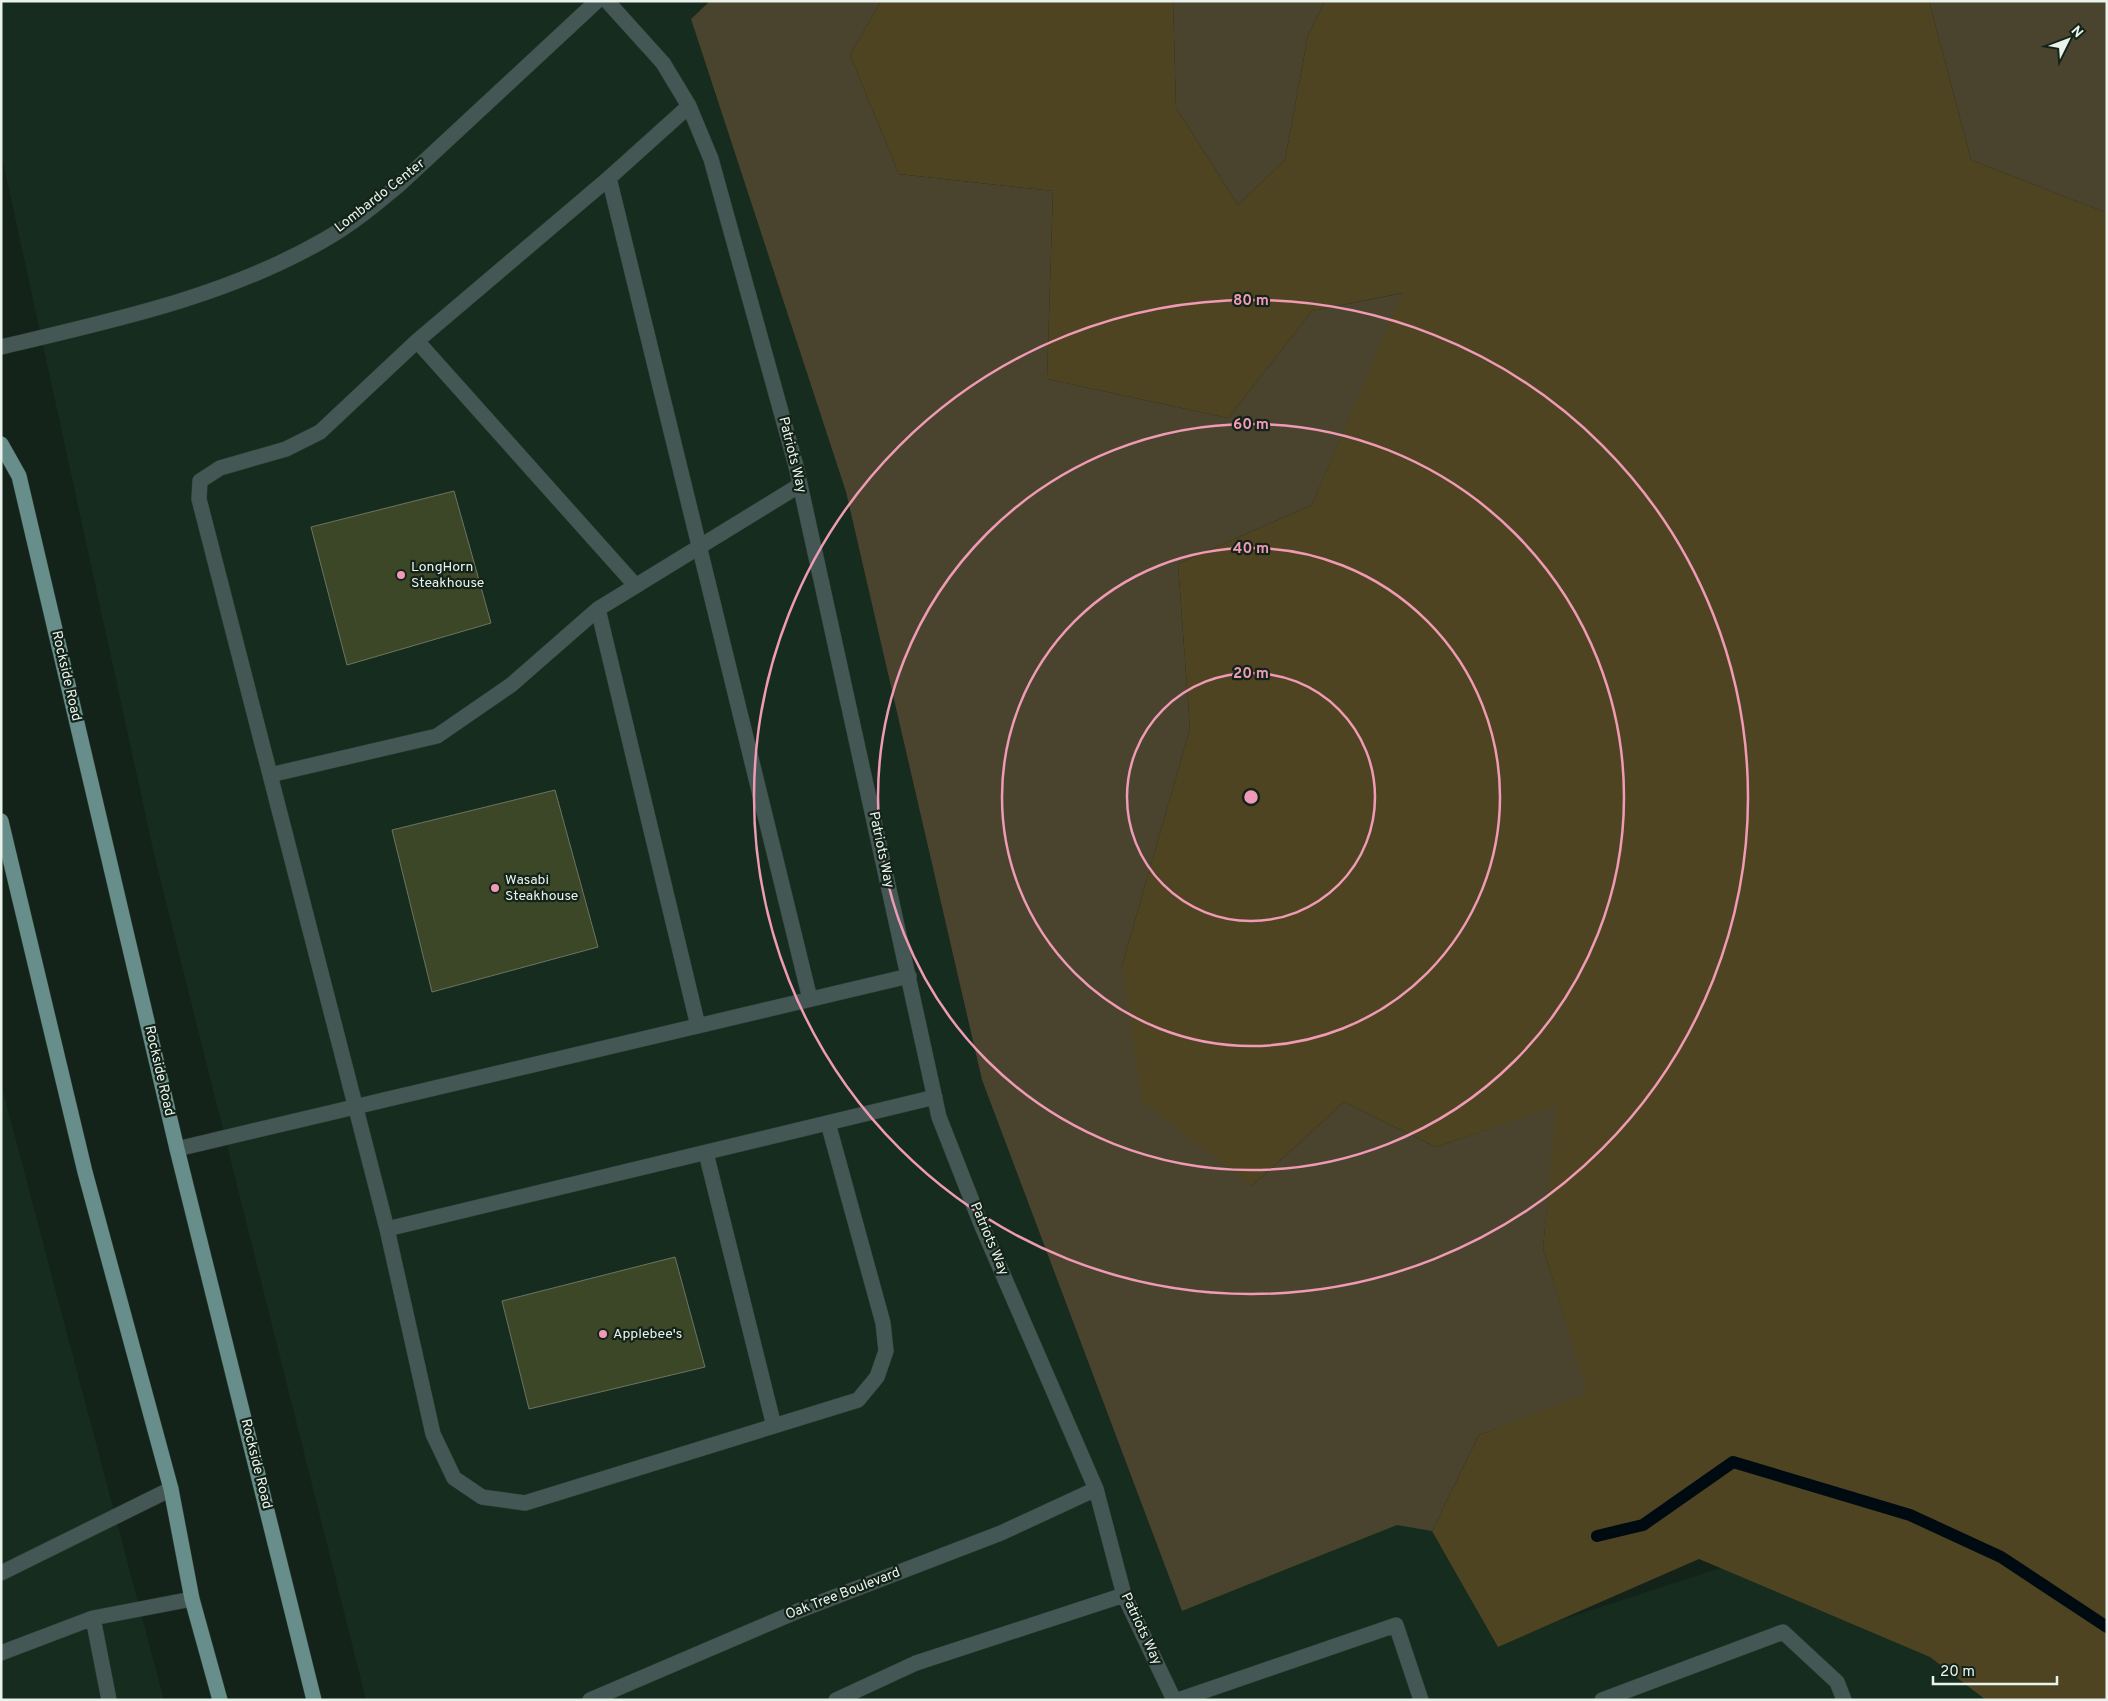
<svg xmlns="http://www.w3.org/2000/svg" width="2108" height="1701" viewBox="0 0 2108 1701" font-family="Overpass,sans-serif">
<rect width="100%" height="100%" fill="#132319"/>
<path fill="#152c1e" d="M1 1H710L691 19 846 492 982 1080 1182 1611 1451 1503 1524 1632 1812 1538 2053 1700H366L154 854 1 153Z
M1 1084 164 1700H1Z"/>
<path fill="#4a442f" d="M710 1H881L850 55 899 174 1053 191 1047 379 1228 418 1312 311 1403 293 1312 505 1178 564 1190 729 1122 966 1252 1186 1344 1102 1436 1147 1557 1105 1543 1248 1588 1394 1479 1435 1432 1531 1397 1525 1182 1611 982 1080 846 492 691 19Z
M1173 1H1325L1308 35 1285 160 1238 205 1176 108Z
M1929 1H2107V213L1971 160Z"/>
<path fill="#4f4422" d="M881 1H1173L1176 108 1238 205 1285 160 1308 35 1325 1H1929L1971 160 2107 213V1700H1986L1930 1657 1699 1559 1498 1647 1432 1531 1479 1435 1587 1393 1543 1248 1556 1106 1436 1147 1344 1102 1252 1186 1142 1101 1122 966 1190 729 1178 564 1312 505 1402 293 1312 311 1228 418 1047 379 1053 191 899 174 850 55Z"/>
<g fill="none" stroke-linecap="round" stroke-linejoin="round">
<path stroke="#000b11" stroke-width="12" d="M1597 1536 1643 1525 1733 1462 1910 1515 2001 1557 2107 1627"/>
</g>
<path fill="#3c4727" stroke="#6d7462" d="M454 491 491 623 347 665 311 527Z
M555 790 598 947 432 992 392 830Z
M675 1257 705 1367 529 1409 502 1301Z"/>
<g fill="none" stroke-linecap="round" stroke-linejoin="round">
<g stroke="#314037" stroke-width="16">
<path id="minor" d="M607 1 663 63 689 106 711 159 796 466 939 1117 981 1224 1096 1489 1124 1595 1174 1700
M689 106 609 178 417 341 320 432 286 449 220 468 200 481 199 499 387 1229 935 1097
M609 178 810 999
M417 341 636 586
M1 347C111 321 225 297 324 240 351 225 376 204 400 184L597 1
M270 775 437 736 511 685 598 609
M698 1026 598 609 800 485
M177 1149 909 976
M706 1153 774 1426
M387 1229 433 1434 454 1478 482 1497 525 1503 858 1400 877 1377 886 1351 883 1323 828 1123
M1 1573 171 1489
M93 1618 109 1700
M1 1653 93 1618 192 1599
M590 1700 798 1611 1001 1533 1096 1489
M836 1700 916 1663 1124 1595
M1178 1700 1396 1625 1421 1700
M1602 1700 1783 1632 1837 1682 1844 1700"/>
</g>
<g stroke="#314037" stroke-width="16">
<path id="major" d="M1 444 19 476 177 1149 314 1700
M1 821 85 1172 171 1489 192 1599 220 1700"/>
</g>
<use href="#minor" stroke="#445754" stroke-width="15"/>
<use href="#major" stroke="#678e8a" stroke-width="15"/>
</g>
<g fill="none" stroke="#f09ab5" stroke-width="2.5">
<circle cx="1251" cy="797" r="124"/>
<circle cx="1251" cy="797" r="249"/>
<circle cx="1251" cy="797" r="373"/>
<circle cx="1251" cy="797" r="497"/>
</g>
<g fill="#f09ab5" stroke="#132319" stroke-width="2">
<circle cx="401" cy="575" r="5"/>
<circle cx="495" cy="888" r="5"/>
<circle cx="603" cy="1334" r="5"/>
</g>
<g text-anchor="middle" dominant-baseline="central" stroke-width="4.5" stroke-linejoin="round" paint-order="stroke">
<g font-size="14" fill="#e9f3ec" stroke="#132319">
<text transform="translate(380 196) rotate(-38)">Lombardo Center</text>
<text transform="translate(792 455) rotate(76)">Patriots Way</text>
<text transform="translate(66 676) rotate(77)">Rockside Road</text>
<text transform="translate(881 850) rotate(78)">Patriots Way</text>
<text transform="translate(159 1071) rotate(77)">Rockside Road</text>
<text transform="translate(989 1239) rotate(67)">Patriots Way</text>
<text transform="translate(256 1464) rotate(76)">Rockside Road</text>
<text transform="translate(843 1594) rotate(-21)">Oak Tree Boulevard</text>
<text transform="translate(1141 1629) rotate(65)">Patriots Way</text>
</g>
<g font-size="14" fill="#e9f3ec" stroke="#132319" text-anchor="start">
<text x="411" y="567">LongHorn<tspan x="411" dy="16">Steakhouse</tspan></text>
<text x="505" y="880">Wasabi<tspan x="505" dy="16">Steakhouse</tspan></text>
<text x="613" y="1334">Applebee's</text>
</g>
</g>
<circle cx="1251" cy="797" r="8" fill="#f09ab5" stroke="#132319" stroke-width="2.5"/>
<g font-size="15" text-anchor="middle" font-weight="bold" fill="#f09ab5" stroke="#132319" stroke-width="4.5" stroke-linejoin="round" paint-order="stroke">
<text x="1251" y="305">80 m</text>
<text x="1251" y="429">60 m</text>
<text x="1251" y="553">40 m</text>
<text x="1251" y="678">20 m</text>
</g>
<rect width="2108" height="1701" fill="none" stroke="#e9f3ec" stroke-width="5"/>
<g transform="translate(2068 40) rotate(48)" stroke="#132319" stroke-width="4" paint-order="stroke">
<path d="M0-4L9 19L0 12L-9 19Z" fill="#e9f3ec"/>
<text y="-8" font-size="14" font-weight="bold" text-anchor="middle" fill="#e9f3ec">N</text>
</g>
<path d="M1933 1676v8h124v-8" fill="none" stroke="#e9f3ec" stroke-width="2.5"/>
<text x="1940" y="1676" font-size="15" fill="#e9f3ec" stroke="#132319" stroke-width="4" paint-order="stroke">20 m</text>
</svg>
